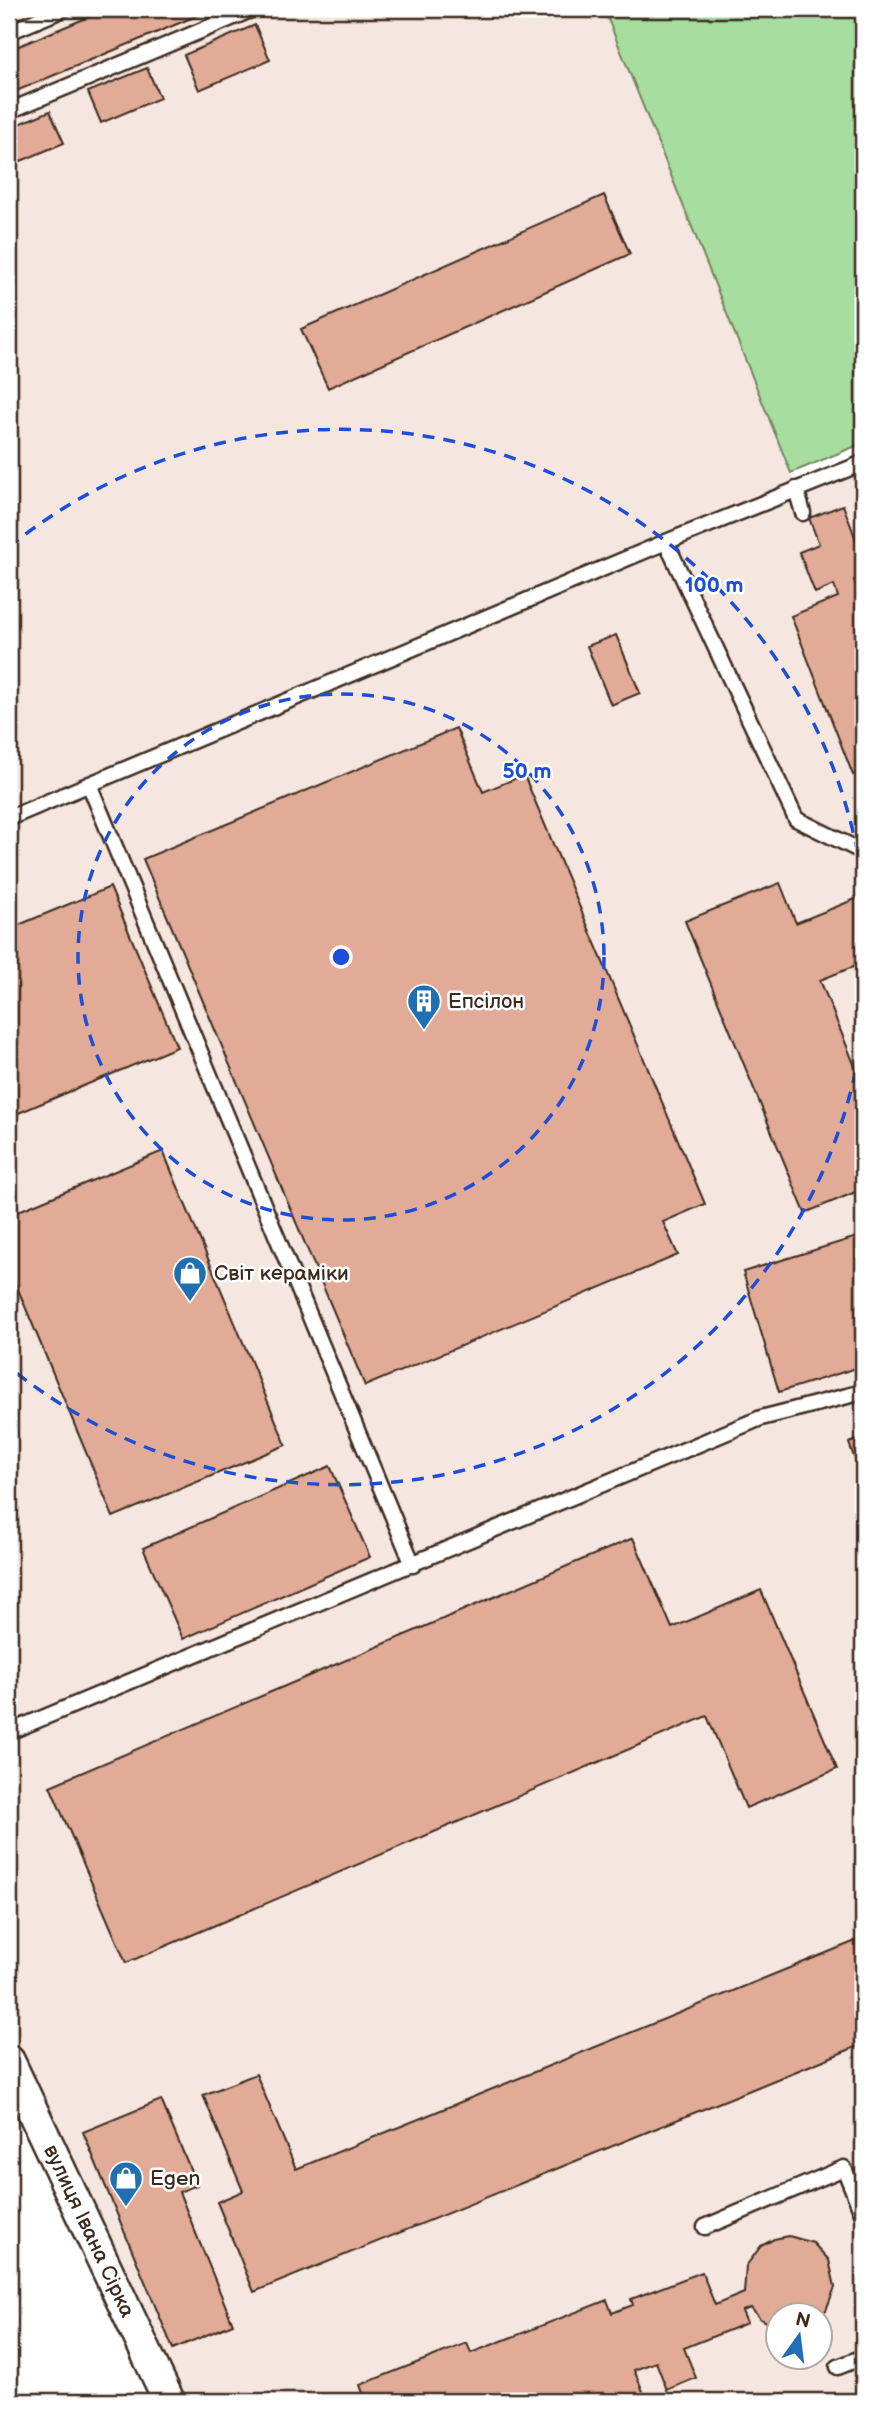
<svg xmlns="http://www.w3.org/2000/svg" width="872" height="2410" viewBox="0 0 872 2410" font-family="'Balsamiq Sans',sans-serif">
<rect width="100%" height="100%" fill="#fff"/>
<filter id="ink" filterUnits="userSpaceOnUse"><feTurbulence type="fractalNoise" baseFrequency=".0143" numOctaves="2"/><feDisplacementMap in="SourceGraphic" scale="14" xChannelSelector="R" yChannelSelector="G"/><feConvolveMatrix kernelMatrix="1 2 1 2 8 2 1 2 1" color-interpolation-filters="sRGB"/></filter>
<g filter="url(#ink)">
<path fill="#f6e6e0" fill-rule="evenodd" d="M9 9H604L796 488 863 463V2401H169L9 2061ZM778 2316H820V2358H778Z"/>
<path fill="#a8dda0" stroke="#72845f" stroke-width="2" d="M604 9H863V443L791 473Z"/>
<path fill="#e1ab98" stroke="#3b2a1e" stroke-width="2" d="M9 9H29L9 17Z
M108 9H213L9 94V50Z
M255 25 270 60 199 90 184 55Z
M147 68 160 98 101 123 88 92Z
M50 111 64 143 9 166V128Z
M604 195 630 254 328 388 301 329Z
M843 505 863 558V576L854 580 863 604V772L853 775 791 616 838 597 834 585 815 593 799 552 819 544 809 518Z
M616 635 640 693 611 705 587 646Z
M456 728 483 792 524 775 705 1204 663 1222 678 1255 365 1386 143 859Z
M780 883 796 923 863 896V963L820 980 863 1086V1189L805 1213 685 921Z
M110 887 177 1047 9 1117V929Z
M163 1151 286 1445 113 1517 9 1268V1215Z
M863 1235V1366L779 1392 743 1272Z
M863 1438V1482L849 1443Z
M330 1466 370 1557 183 1639 143 1548Z
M863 1499V1527L854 1503Z
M633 1538 672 1628 761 1590 837 1769 746 1808 707 1716 126 1963 50 1786Z
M863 1938V2044L254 2292 217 2202 243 2191 203 2095 256 2074 296 2169Z
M161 2100 197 2185 179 2192 233 2324 173 2349 83 2132Z
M789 2236 813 2243 829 2260 835 2287 826 2310 820 2316H778V2327L760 2319 751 2308 742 2311 747 2323 684 2348 696 2378 667 2390 656 2362 634 2370 647 2401H366L360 2385 467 2343 471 2353 607 2300 612 2313 633 2305 631 2299 702 2272 715 2305 744 2293 746 2266 761 2246 774 2239Z"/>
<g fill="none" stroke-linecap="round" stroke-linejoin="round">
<g stroke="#3b2a1e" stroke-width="19">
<path id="service" d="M9 32 64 9
M9 111 253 9
M863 463 666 542 796 819 863 852
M796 489 803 513
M89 784 413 1565
M9 818 666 542
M9 1732 761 1418 863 1392
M705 2227 844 2168 863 2215
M838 2367 863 2357"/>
</g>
<g stroke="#3b2a1e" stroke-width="35">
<path id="minor" d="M9 2061 169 2401"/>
</g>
<use href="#service" stroke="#fff" stroke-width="14"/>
<use href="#minor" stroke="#fff" stroke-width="30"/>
</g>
</g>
<g fill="none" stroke="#1d4ed8" stroke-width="3.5" stroke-dasharray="12 9">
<circle cx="341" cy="957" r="263"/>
<path d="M863 1030A527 527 0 0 1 9 1367M9 547A527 527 0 0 1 863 884"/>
</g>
<defs>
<g id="building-pin" transform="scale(1.75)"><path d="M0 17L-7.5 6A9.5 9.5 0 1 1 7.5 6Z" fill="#1f6fb2" stroke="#fff"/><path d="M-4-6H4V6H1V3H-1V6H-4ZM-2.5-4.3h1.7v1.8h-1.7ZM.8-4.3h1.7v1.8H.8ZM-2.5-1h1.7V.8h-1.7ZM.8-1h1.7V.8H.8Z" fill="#fff"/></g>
<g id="shop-pin" transform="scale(1.75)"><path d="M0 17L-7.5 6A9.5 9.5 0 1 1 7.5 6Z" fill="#1f6fb2" stroke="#fff"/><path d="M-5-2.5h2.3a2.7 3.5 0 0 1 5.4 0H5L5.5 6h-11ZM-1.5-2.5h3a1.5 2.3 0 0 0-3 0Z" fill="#fff"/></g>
</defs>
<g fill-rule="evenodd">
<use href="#building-pin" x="424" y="1001"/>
<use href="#shop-pin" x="190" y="1273"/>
<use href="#shop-pin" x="126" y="2178"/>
</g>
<g text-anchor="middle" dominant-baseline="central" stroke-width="5" stroke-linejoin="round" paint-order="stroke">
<g font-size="21" fill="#3b2a1e" stroke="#fff" text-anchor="start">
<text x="448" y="1001">Епсілон</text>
<text x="214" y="1273">Світ кераміки</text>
<text x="150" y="2178">Egen</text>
</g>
<g font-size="21" fill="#3b2a1e" stroke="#fff">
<text transform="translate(89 2231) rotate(65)">вулиця Івана Сірка</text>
</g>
</g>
<circle cx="341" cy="957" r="10" fill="#1d4ed8" stroke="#fff" stroke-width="3.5"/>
<g font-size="21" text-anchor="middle" font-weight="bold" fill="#1d4ed8" stroke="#fff" stroke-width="5" stroke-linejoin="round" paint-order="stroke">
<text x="714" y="592">100 m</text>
<text x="527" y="778">50 m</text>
</g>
<rect width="872" height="2410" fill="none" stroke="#fff" stroke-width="35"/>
<rect x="18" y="18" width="837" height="2375" fill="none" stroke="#3b2a1e" stroke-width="2.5" filter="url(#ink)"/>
<g transform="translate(799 2336) rotate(14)"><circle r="33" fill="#ffffff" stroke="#b1aaa5" stroke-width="2"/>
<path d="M0-5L12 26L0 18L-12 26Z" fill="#1f6fb2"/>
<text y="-10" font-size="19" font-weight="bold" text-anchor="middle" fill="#3b2a1e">N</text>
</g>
</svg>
